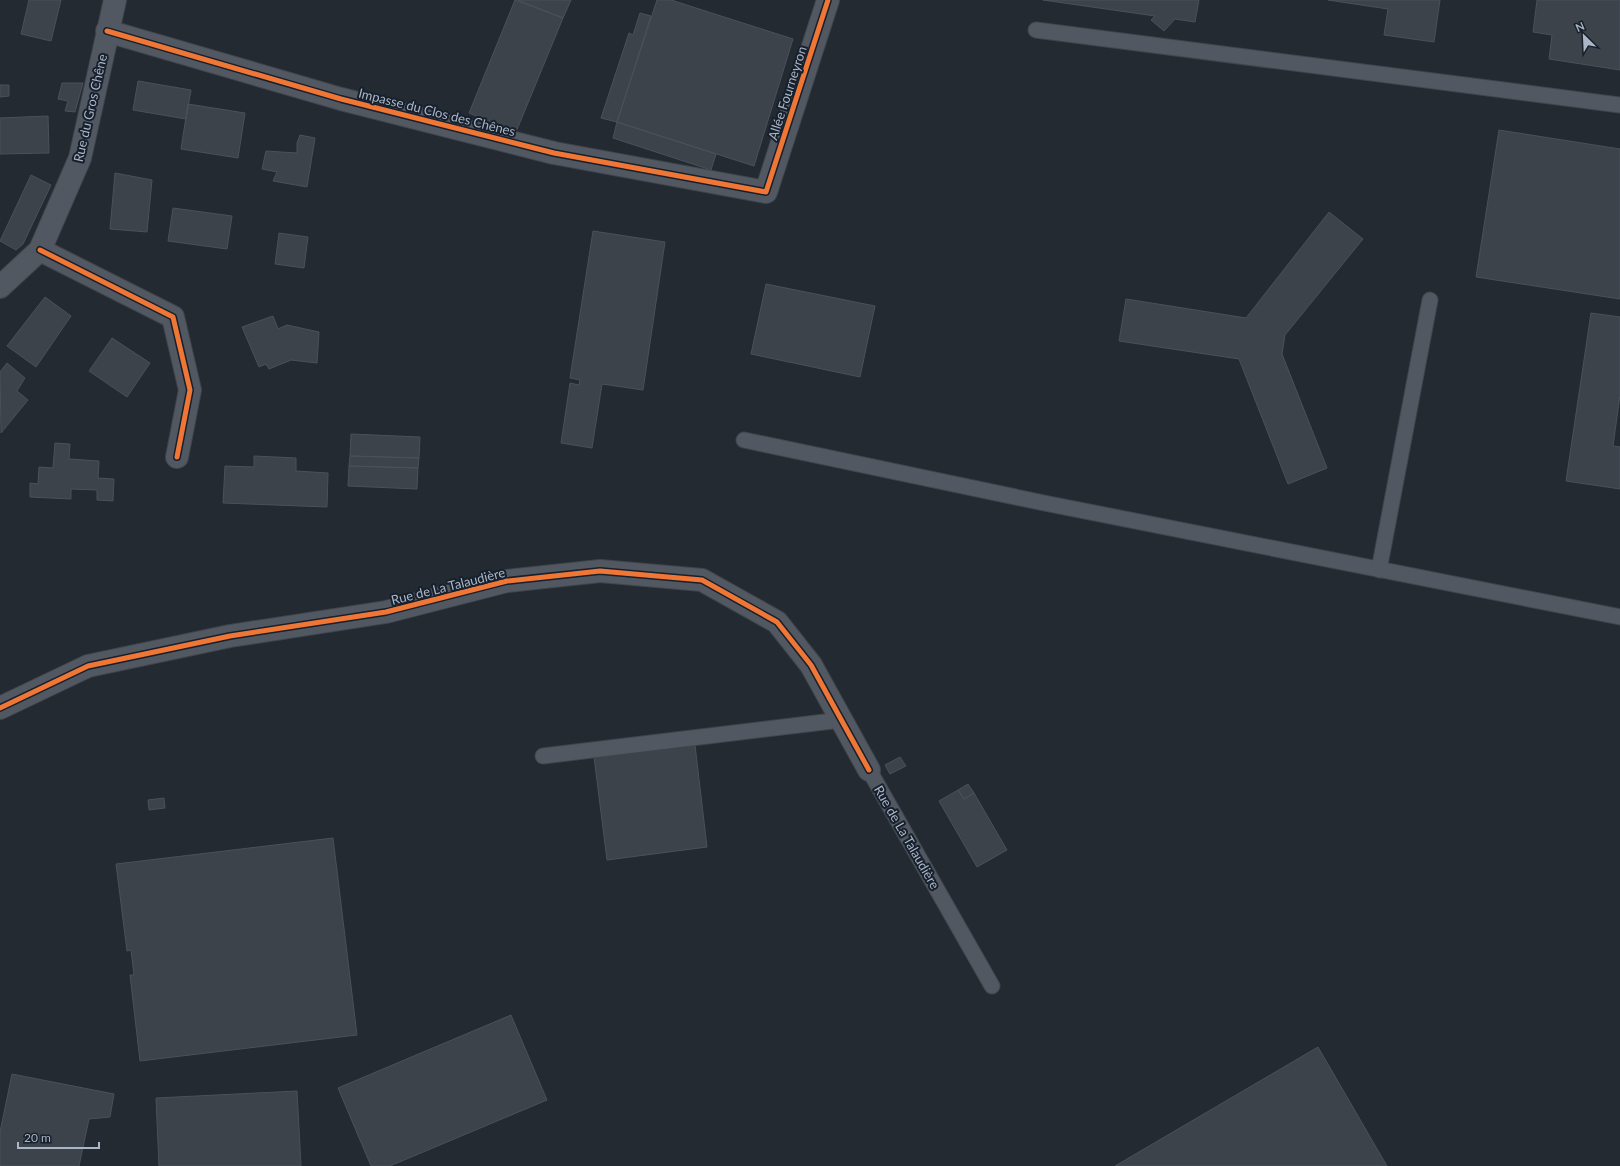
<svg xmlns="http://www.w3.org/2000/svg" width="1620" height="1166" viewBox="0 0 1620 1166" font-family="Lato,sans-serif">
<rect width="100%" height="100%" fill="#232a32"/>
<path fill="#3d434a" stroke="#4a515a" d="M29 0H61L51 41 21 34Z
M515 0 563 18 516 132 469 113Z
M518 0H571L563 18Z
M657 0H671L793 39 754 166 617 122Z
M1043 0H1199L1195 22 1175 19 1164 31 1151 20 1155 16Z
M1328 0H1440L1434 42 1384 35 1388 9Z
M1537 0H1620V70L1549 59 1552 35 1533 32Z
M640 13 651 16 617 122 601 118 629 33 633 35Z
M138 81 191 90 186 119 133 110Z
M62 83H83L75 112 65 111 68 101 58 99Z
M0 85H9V96L0 97Z
M188 104 245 113 238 158 181 149Z
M48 116 49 153 0 154V118Z
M617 122 716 154 711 170 613 138Z
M1499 130 1620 149V299L1476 277Z
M300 135 315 138 307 187 273 181 277 172 262 169 266 151 297 153V143Z
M115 173 152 180 147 232 110 229Z
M31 175 51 185 23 244 16 250 0 241Z
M173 208 232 216 227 249 168 241Z
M1329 212 1363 239 1285 335 1282 354 1327 468 1288 484 1239 359 1119 341 1126 299 1246 318Z
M593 231 665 242 643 390 602 384 592 448 561 443 570 383 579 385 580 380 570 378Z
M279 233 308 237 304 268 275 264Z
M766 284 875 306 860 377 751 354Z
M45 297 71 316 36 367 7 346Z
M1591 313 1620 317V395L1613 446 1620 447V489L1566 481Z
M273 316 278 329 287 325 319 332 317 363 291 360 269 369 266 364 259 367 242 327Z
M112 338 150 363 127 397 89 371Z
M7 363 25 378 17 391 28 400 1 433 0 372Z
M351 434 420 437 419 458 350 456Z
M55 443 70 444 69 459 99 461 98 478 114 479 113 501 97 500V490L71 489V499L30 497V483L38 484 39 467 53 468Z
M254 456 296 458V471L328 473 327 507 223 503 225 466 254 467Z
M350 456 419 458 418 468 349 466Z
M349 466 418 468 417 489 348 486Z
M695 745 707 847 607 860 594 757Z
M900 757 906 766 890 774 885 765Z
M968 784 974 793 964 799 958 790Z
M958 790 964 799 974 793 1007 850 977 867 939 801Z
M164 798 165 808 149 810 148 800Z
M333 838 357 1035 140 1061 130 975H134L131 950 127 951 116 864Z
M511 1015 547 1100 390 1166H371L338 1088Z
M1318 1047 1387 1166H1115Z
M12 1074 114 1094 110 1117 89 1119 79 1166H0V1132Z
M297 1091 301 1166H159L156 1098Z"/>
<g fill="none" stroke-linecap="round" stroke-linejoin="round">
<g stroke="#40454c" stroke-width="17">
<path id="service" d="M1036 30 1620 105
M744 440 1049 504 1620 617
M1379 570 1430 300
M543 756 841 720
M869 770 992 986"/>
</g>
<g stroke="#40454c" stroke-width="24">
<path id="minor" d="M107 31 341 99 554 153 766 192 828 0
M40 250 173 317 190 390 177 457
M0 287 40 250 80 158 115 0
M0 708 88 666 230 636 386 612 507 581 600 571 702 580 777 622 811 665 869 770"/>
</g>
<use href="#service" stroke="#525861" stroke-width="15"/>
<use href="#minor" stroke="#525861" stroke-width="22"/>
<g stroke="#17202d" stroke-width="8">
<path id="cycleway" d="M107 31 341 99 554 153 766 192 828 0
M40 250 173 317 190 390 177 457
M0 708 88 666 230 636 386 612 507 581 600 571 702 580 777 622 811 665 869 770"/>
</g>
<use href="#cycleway" stroke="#f07635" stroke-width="5"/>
</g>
<g text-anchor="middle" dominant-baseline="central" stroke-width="4" stroke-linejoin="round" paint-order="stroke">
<g font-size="13" fill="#abb6c6" stroke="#17202d">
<text transform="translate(787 93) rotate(-72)">Allée Fourneyron</text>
<text transform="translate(90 108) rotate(-77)">Rue du Gros Chêne</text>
<text transform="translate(437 112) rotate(14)">Impasse du Clos des Chênes</text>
<text transform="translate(448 586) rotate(-14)">Rue de La Talaudière</text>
<text transform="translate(907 837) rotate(60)">Rue de La Talaudière</text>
</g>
</g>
<g transform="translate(1584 36) rotate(336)" stroke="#17202d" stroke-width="3" paint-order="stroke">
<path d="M0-3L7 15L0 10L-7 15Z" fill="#abb6c6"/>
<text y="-6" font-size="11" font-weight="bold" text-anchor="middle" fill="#abb6c6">N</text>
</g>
<path d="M18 1142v6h81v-6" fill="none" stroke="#abb6c6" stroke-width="2"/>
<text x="24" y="1142" font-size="12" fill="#abb6c6" stroke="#17202d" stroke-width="3" paint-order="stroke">20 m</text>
</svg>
